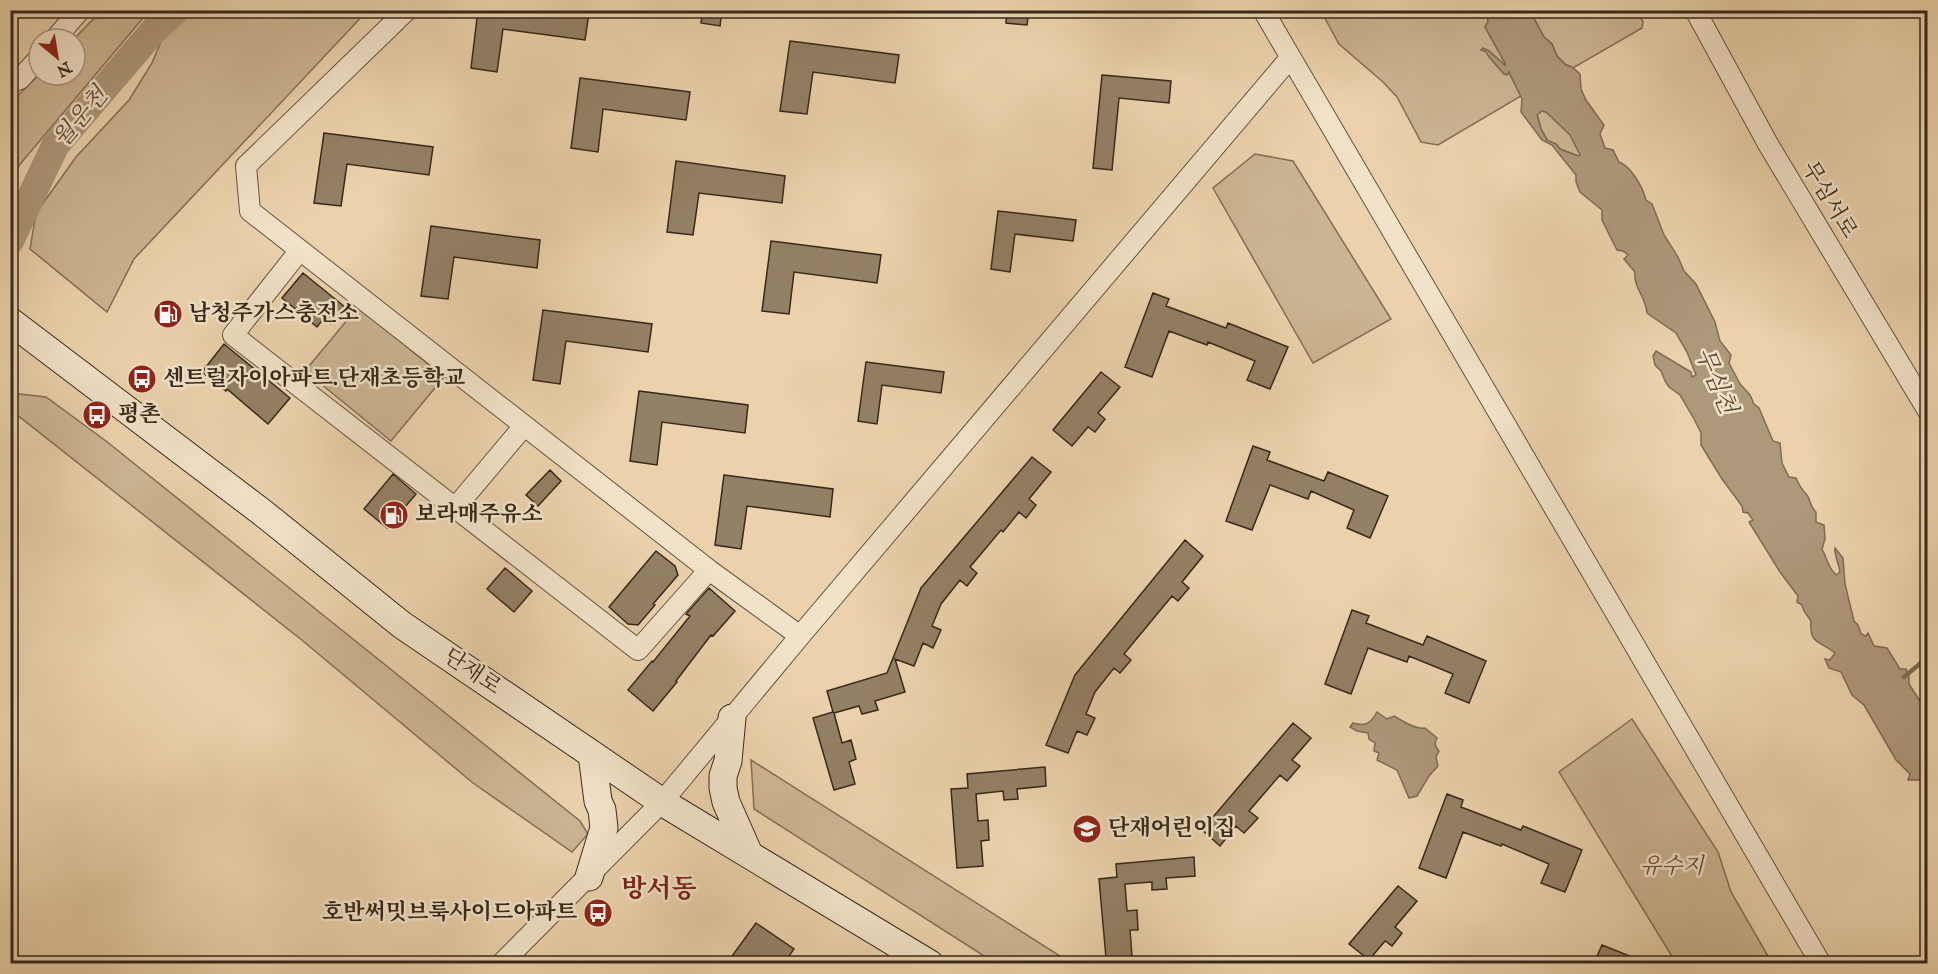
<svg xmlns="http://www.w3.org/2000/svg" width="1938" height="974" viewBox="0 0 1938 974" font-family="'IM FELL English','Noto Serif KR',serif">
<rect width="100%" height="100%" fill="#ebd2ac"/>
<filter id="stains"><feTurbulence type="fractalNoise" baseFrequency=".00333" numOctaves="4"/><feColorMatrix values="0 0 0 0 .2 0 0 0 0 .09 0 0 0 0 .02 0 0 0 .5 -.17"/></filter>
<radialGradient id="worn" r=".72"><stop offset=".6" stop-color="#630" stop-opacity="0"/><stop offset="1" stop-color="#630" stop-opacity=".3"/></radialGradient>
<path fill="#ccb593" stroke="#816e56" stroke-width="1.5" d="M102 10 149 11 11 175V103L39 74 75 75V39H74Z
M1476 10 1480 17 1482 11H1487L1488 22 1485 27 1505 63 1504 65 1489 51 1486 52C1491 61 1498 66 1504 74L1508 71 1521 96 1438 145 1421 142 1397 97 1383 82 1339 44 1321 11Z
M191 11H367L134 259 107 312 30 249 36 213 76 157 129 100 152 63 162 39Z
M1530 11H1637L1643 22 1642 28 1573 68 1566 65 1557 56 1552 44 1544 37Z
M1542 111 1546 112 1570 134 1581 155 1578 156 1560 149 1556 144 1548 141 1541 129 1537 114Z
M1255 154 1293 161 1391 319 1313 363 1213 188Z
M358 307 444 377 391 441 305 371Z
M10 393 46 397 106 441 580 821 588 834 572 852 473 783 303 641 11 410Z
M1632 719 1718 852 1731 892 1772 963H1676L1559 772Z
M751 760 1071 963H995L754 809Z"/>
<path fill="#ad987a" stroke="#7d6b54" stroke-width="1.5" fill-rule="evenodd" d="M1484 11H1530L1544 37 1552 44 1557 56 1566 65 1572 67 1580 74 1581 89 1586 100 1604 125 1600 134 1605 148 1613 150 1619 162C1631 166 1643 188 1646 200L1652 204 1664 235 1678 257 1684 271 1696 284 1715 322 1720 341 1731 355 1729 363 1740 384 1750 395 1754 404 1759 408 1773 441 1780 443 1782 463 1789 477 1796 478C1799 485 1802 490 1807 495 1811 501 1810 507 1816 512V522L1824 525 1825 539 1822 549C1828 560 1827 566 1836 575L1840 572C1839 564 1834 555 1835 548L1843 558 1845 584 1854 621 1858 625 1861 634 1866 636 1868 633 1874 646 1887 648 1900 669H1906L1909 677V684L1927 712V786L1923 780H1908L1910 774 1896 760 1864 705 1852 695 1841 672 1829 668 1825 659 1830 660 1835 653C1820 640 1809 645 1811 621L1804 611 1802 605 1797 602 1798 596 1780 572 1749 522 1753 520 1748 513 1743 512 1742 506 1722 479 1701 445V433L1693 417 1680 395 1669 387 1665 381 1661 371 1655 365 1653 356 1656 351 1691 372 1692 377 1696 375 1687 352 1676 333 1647 313C1646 297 1633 287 1635 272L1624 259 1628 255 1623 251 1617 250 1602 220V210L1580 192 1576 182V175L1552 145 1542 140 1521 112 1522 99 1509 72 1507 75 1504 74C1498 66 1491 61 1486 52L1481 50 1483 48 1489 51 1505 65V63L1485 27 1488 22 1487 12ZM1542 111 1546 112 1570 135 1580 155 1578 156 1560 149 1556 144 1547 140 1541 129 1537 115Z
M1377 712 1387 719 1394 716C1402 721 1416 730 1425 728L1437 738C1434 744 1435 746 1439 751L1436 757 1438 766 1429 776 1417 796 1409 798 1397 770 1377 760 1379 753 1374 751 1375 743 1369 739 1368 733 1357 731 1350 727 1353 723C1365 727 1371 723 1377 712Z"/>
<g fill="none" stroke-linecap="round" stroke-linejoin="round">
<path stroke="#7d6b54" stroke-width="4.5" d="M1904 677 1928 657"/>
<path stroke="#ad987a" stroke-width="28" d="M10 241 55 146 155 29 176 10"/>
</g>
<path fill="#948066" stroke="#36281a" stroke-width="1.5" d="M478 10H573L589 13 585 40 503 29 497 72 471 68Z
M703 10H722L720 26 701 23Z
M1007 10H1029L1027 25 1006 23Z
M790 41 899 55 895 83 813 72 807 114 780 111Z
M1102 75 1171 81 1169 103 1119 98 1112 170 1093 168Z
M580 78 690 92 686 120 603 109 598 152 571 148Z
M324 133 433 147 429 175 347 164 341 206 314 203Z
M676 161 785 176 782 203 699 193 693 235 667 232Z
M998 211 1076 220 1073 241 1015 234 1010 272 991 269Z
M431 226 540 240 537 268 454 257 448 299 421 296Z
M771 241 881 255 877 283 794 272 789 314 762 311Z
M303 273 345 307 331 324 324 318 317 327 282 298Z
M1153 293 1169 299 1166 306 1226 328 1228 323 1288 347 1270 389 1247 380 1255 361 1208 342 1207 345 1169 331 1152 377 1125 367Z
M543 310 652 324 648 352 566 341 560 384 533 380Z
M224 344 290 398 268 424 227 389 226 391 202 372Z
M866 362 944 372 941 393 882 385 877 424 858 421Z
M1101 372 1120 387 1098 413 1105 419 1095 432 1088 427 1072 446 1053 430Z
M639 391 748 405 745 433 662 422 657 465 630 461Z
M1253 446 1270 452 1267 460 1324 481 1328 472 1388 496 1370 538 1347 528 1354 510 1311 491 1308 499 1270 485 1252 530 1226 521Z
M1032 457 1051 472 1029 499 1036 505 1026 518 1019 512 1003 532 1001 530 970 567 977 573 967 586 960 580 941 604 932 626 941 630 933 648 923 643 914 666 895 659 905 692 875 701 878 710 862 714 859 706 834 713 842 743 851 740 856 759 849 762 855 784 834 790 813 718 833 712 827 691 887 673 921 588Z
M550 470 561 481 538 506 526 495Z
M393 474 416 494 387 528 364 509Z
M724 475 833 489 830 517 747 506 741 549 715 545Z
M1185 540 1203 556 1182 582 1189 588 1178 601 1172 596 1124 654 1131 660 1120 673 1114 668 1095 692 1086 714 1095 718 1087 735 1077 731 1068 753 1046 745 1075 675Z
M656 551 675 566 678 575 653 604 655 605 638 625 628 624 609 607Z
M505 568 532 591 514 612 487 589Z
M709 588 735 611 713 636 711 635 676 681 677 682 653 711 628 690 652 661 653 662 690 616 686 614Z
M1352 610 1369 616 1366 623 1423 645 1427 636 1486 661 1469 703 1445 693 1453 674 1409 656 1407 662 1368 648 1351 694 1325 684Z
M1293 723 1311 738 1292 760 1300 766 1287 781 1280 775 1249 811 1258 818 1244 833 1236 826 1220 846 1202 830Z
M1045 767 1046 786 1017 789 1018 799 1004 800 1003 791 976 794 978 821 988 820 989 840 981 841 983 866 957 868 951 789 968 788 967 774Z
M1447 794 1463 800 1461 807 1521 830 1523 826 1582 850 1565 892 1541 883 1549 864 1502 844 1501 846 1463 832 1446 878 1419 868Z
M1194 857 1195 876 1166 878 1167 889 1152 890V882L1125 884 1127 911 1137 910 1138 930H1130L1132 956 1106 958 1099 879 1117 877 1116 864Z
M1398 886 1417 901 1395 927 1402 933 1392 946 1385 941 1369 960 1349 944Z
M756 923 794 949 784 963H727Z
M1602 945 1647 963H1594Z"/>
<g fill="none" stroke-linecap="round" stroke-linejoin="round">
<g stroke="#63523e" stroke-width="22">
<path id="street" d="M407 10 246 166 250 211 709 570 800 636
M1263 10 1821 964
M1695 10 1768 144 1928 411
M55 39 80 10
M10 83 20 79 39 58
M300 250 233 335 638 650 709 570
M455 508 524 426
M501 964 662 802 800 636 1290 58"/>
</g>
<g stroke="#36281a" stroke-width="29">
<path id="secondary" d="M10 321 263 513 402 625 662 802 930 964
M732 718 728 761 723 776V788L726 802 749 854
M589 877 604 828 602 810 598 801 592 754"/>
</g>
<use href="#street" stroke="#f2e2c9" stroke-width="20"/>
<use href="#secondary" stroke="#f2e2c9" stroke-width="27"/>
</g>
<defs>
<g id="fuel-disc" transform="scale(1.5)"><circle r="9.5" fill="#8f2418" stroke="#f2e2c9"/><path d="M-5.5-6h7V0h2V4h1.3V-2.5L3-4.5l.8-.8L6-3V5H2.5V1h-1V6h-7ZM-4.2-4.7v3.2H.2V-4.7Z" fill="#fff"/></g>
<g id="bus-disc" transform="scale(1.5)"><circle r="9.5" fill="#8f2418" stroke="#f2e2c9"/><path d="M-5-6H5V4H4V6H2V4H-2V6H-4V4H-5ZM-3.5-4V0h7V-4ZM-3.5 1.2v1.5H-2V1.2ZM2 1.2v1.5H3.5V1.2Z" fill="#fff"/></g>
<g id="school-disc" transform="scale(1.5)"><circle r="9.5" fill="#8f2418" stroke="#f2e2c9"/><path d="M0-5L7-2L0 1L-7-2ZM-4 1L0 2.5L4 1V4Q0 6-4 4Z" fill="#fff"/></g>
</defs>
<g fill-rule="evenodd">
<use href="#fuel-disc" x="168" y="314"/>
<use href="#bus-disc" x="142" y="379"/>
<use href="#bus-disc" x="97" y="415"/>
<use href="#fuel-disc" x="394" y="515"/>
<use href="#school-disc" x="1087" y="829"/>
<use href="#bus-disc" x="598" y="913"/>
</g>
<g text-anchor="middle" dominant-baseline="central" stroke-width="5" stroke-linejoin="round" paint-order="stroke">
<g font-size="22" fill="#36281a" stroke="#f2e2c9">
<text transform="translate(1829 200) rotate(59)">무심서로</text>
<text transform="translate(472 672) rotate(34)">단재로</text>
</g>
<g font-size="22" font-weight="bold" fill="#36281a" stroke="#f2e2c9" text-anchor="start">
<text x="189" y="314">남청주가스충전소</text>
<text x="163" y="379">센트럴자이아파트.단재초등학교</text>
<text x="118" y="415">평촌</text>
<text x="415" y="515">보라매주유소</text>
<text x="1108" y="829">단재어린이집</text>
<text x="577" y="913" text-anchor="end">호반써밋브룩사이드아파트</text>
</g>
<g font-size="22" font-style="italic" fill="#5c4b38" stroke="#f2e2c9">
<text x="1672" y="867">유수지</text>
</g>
<g font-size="24" font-style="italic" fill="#5a4a37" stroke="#f2e2c9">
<text transform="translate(81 118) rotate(-50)">월운천</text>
<text transform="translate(1715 381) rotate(67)">무심천</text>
</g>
<g font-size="26" font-weight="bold" fill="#7a1f14" stroke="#f2e2c9">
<text x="659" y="889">방서동</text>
</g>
</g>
<rect width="1938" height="974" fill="none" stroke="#ebd2ac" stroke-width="36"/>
<rect x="12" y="12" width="1914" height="950" fill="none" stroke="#36281a" stroke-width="3"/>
<rect x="18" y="18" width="1902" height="938" fill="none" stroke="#36281a" stroke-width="1.5"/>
<g transform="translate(57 57) rotate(150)"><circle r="28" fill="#f2e2c9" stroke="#a79883" stroke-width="1.5"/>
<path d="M0-4.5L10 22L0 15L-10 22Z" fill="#8f2418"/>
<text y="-9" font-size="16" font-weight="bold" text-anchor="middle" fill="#36281a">N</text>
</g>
<rect width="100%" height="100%" filter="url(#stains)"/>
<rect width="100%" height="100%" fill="url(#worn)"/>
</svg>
